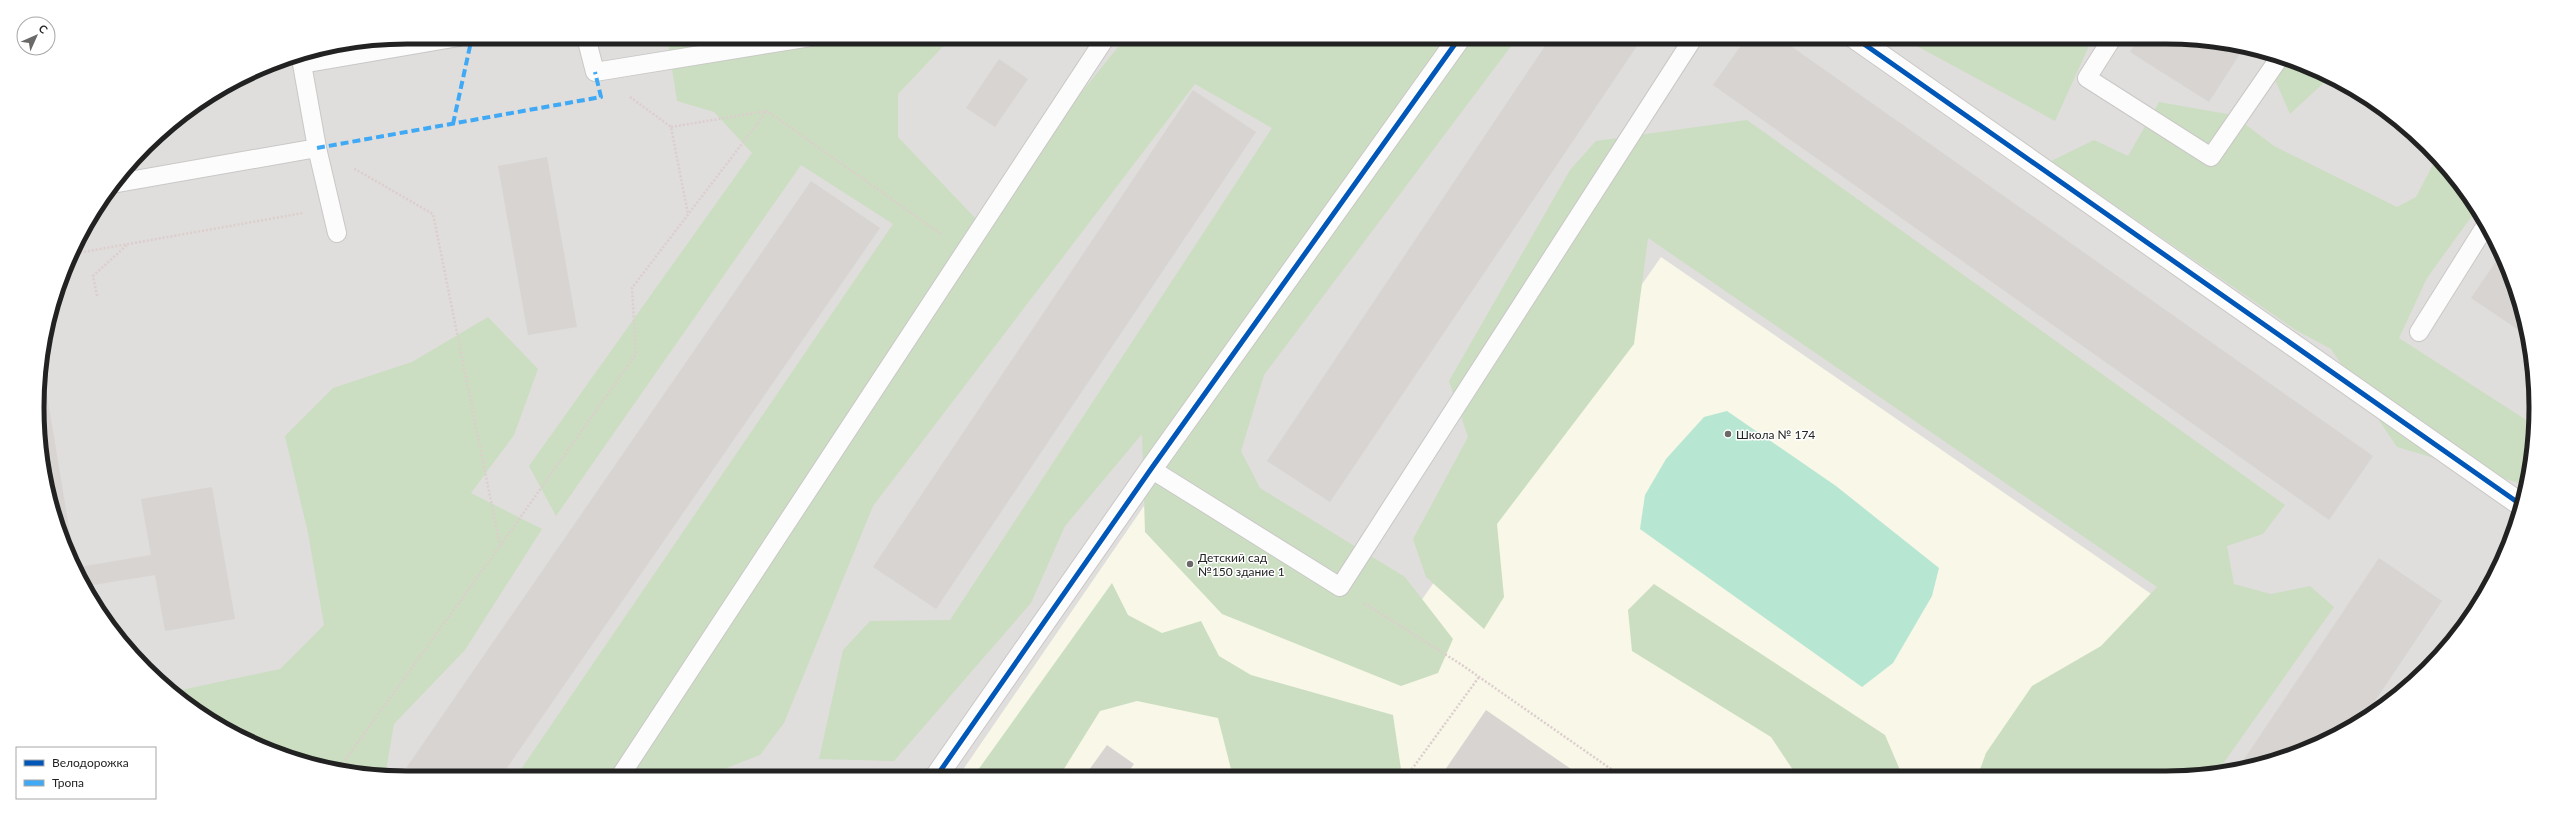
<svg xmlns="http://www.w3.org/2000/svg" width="2573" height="815" viewBox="0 0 2573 815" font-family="Lato,sans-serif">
<rect width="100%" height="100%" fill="#f0eeeb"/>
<path fill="#dfdedc" d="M408 37H2165L2238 44 2307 65 2372 100 2428 146 2474 202 2508 266 2529 335 2536 408 2529 480 2486 593 2427 670 2329 740 2214 775 408 778 335 771 265 750 201 715 146 670 100 614 50 503 38 432 40 359 75 243 114 182 163 129 266 65 335 44Z"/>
<path fill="#f8f7e8" d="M1661 257 2176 611 2063 775 958 777 1157 487 1393 641Z"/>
<path fill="#cbdec1" d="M667 37H952L898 94V137L978 221 1126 37H1518L1264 375 1241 451 1260 488 1405 577 1453 639 1438 673 1401 686 1222 614 1145 532 1142 434 1065 526 1031 603 894 761 819 759 843 650 870 621 950 620 1272 128 1195 84 873 506 784 723 760 755 724 769 720 777 634 778 638 770 576 778H515L893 224 801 165 556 516 529 466 752 153 714 112 677 101Z
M1900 37H2093L2055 121Z
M2263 52 2307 65 2330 77 2290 114Z
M2159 102 2233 115 2274 146 2397 207 2416 197 2437 157 2477 209 2427 278 2399 338 2534 425 2519 483 2397 447 2331 349 2294 329 2051 161 2094 140 2128 156Z
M1747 120 2285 505 2263 534 2227 546 2234 584 2271 594 2310 586 2334 607 2215 775H1978L1986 753 2032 686 2101 646 2157 587 1648 238 1634 344 1497 524 1504 597 1484 629 1426 577 1413 539 1468 437 1449 381 1570 170 1596 141Z
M488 317 538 369 514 435 471 493 542 529 465 650 394 724 385 776 335 771 324 768V762L320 766 265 750 201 715 172 692 280 669 324 625 308 533 285 436 333 388 412 362Z
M1112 583 1128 615 1162 633 1201 621 1219 656 1251 675 1393 715 1402 776 1233 777 1218 718 1137 701 1100 711 1059 777H973Z
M1654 584 1885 735 1900 770V775L1792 776 1793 770 1771 737 1632 651 1628 610Z"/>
<path fill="#b7e6d2" d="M1727 411 1836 486 1939 568 1932 596 1893 663 1862 687 1640 529 1645 495 1666 459 1704 417Z"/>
<path fill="#d7d4d2" d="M1551 37H1643L1330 502 1267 461Z
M1747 37H1778L2373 456 2329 520 1713 85Z
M2140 37H2166L2245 46 2209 102 2130 52Z
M999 59 1028 79 995 127 966 108Z
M1193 90 1256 132 936 609 873 567Z
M547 157 577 327 528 335 498 166Z
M811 181 880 228 500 778 400 777Z
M2501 254 2508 266 2529 337 2471 298Z
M40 359H41L74 558 50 503 38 432Z
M212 487 235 619 165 631 155 575 87 586 79 567 151 555 141 499Z
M2379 558 2442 601 2367 713 2329 740 2239 767Z
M1486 710 1581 776H1454L1445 770Z
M1107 745 1134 764 1125 777H1084Z"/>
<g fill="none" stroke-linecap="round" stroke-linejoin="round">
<g stroke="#c9c8c7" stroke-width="20">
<path id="service" d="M586 37 595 72 811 37
M2113 37 2087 78 2211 157 2280 57
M112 184 317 148
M337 233 317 148 302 64 459 37
M2419 332 2486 225
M1151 469 1340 587 1694 37
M619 778 1106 37"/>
</g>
<g stroke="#c9c8c7" stroke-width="24">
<path id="minor" d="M1854 37 2520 504
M936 777 1151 469 1460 37"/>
</g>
<path stroke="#dccecd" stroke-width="2.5" stroke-dasharray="2 2" stroke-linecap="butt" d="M630 97 671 127 688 214
M671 127 767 111 942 235
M72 254 303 213
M97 296 93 276 128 244
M500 546 636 354 632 288 767 111
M1364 603 1462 665 1621 776
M347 772 345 760 500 546 433 214 353 168
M1407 776 1479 677"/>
<use href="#service" stroke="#fdfcfc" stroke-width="18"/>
<use href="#minor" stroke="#fdfcfc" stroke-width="22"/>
<path stroke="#3fa9f5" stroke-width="4" stroke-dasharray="8 4" stroke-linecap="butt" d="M453 124 472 37
M317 148 601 97 595 72"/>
<g stroke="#fff" stroke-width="8">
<path id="cycleway" d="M1854 37 2520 504
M936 777 1151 469 1460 37"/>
</g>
<use href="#cycleway" stroke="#0057b8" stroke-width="5"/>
</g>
<g fill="#6a6968" stroke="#fff" stroke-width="1.5">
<circle cx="1728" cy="434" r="4"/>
<circle cx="1190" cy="564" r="4"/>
</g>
<g text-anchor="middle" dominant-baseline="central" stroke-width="3" stroke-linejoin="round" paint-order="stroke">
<g font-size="12" fill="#222" stroke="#fff" text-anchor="start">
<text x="1736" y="434">Школа № 174</text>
<text x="1198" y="557">Детский сад<tspan x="1198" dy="14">№150 здание 1</tspan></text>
</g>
</g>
<path d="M0 0H2573V815H0ZM407 44H2166A363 363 0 0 1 2529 407V408A363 363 0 0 1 2166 771H407A363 363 0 0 1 44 408V407A363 363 0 0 1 407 44Z" fill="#fff" fill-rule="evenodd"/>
<path fill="none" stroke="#222" stroke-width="5" d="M407 44H2166A363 363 0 0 1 2529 407V408A363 363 0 0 1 2166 771H407A363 363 0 0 1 44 408V407A363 363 0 0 1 407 44Z"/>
<rect x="16" y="747" width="140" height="52" fill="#ffffff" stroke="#a7a7a7"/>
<rect x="24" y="760" width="20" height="6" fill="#0057b8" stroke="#a7a7a7"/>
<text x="52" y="767" font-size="12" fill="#222222">Велодорожка</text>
<rect x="24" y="780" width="20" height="6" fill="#3fa9f5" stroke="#a7a7a7"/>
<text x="52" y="787" font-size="12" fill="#222222">Тропа</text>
<g transform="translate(36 36) rotate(45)"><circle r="19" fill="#ffffff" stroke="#a7a7a7"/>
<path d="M0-3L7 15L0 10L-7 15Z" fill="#6a6968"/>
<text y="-6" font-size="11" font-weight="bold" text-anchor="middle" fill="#222222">С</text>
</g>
</svg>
